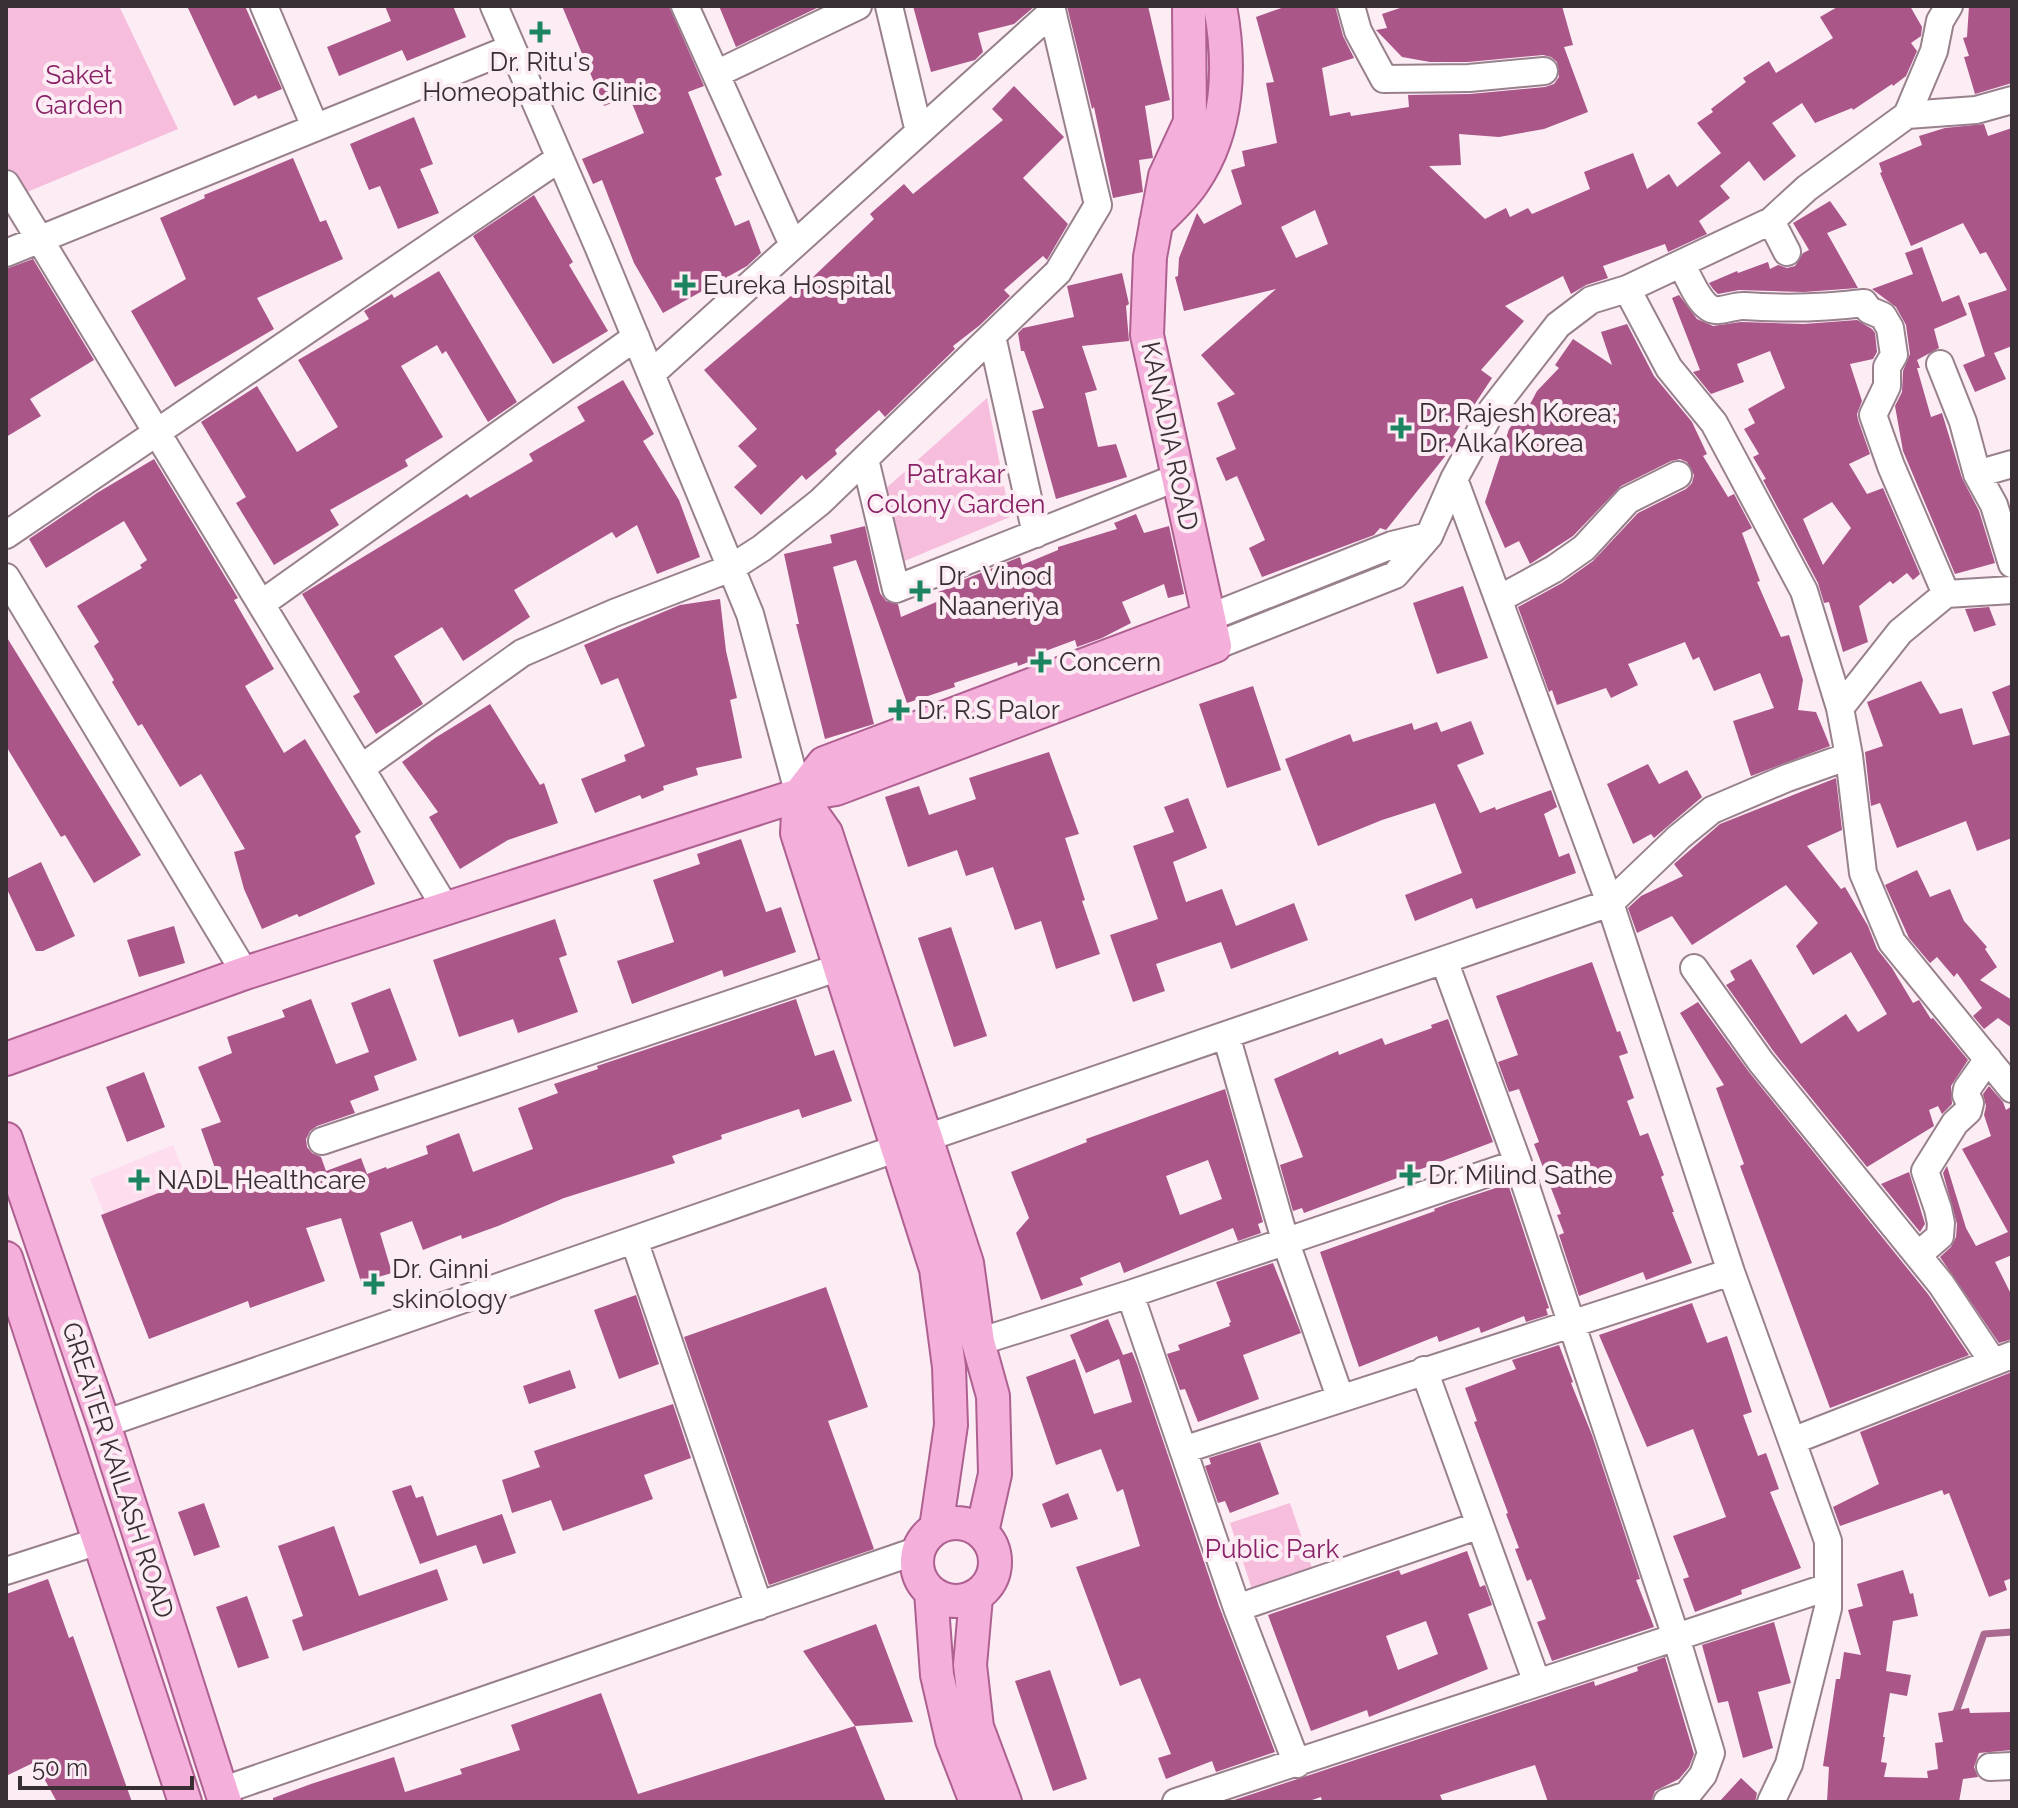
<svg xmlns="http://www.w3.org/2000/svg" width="2018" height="1808" viewBox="0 0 2018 1808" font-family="Raleway,sans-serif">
<rect width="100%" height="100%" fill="#fcecf4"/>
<path fill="#feddef" d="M173 1145 188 1182 105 1215 90 1179Z"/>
<path fill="#f7bddd" d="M6 6H119L178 129 20 195 6 167Z
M987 398 1010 517 902 562 883 491Z
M1290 1503 1314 1574 1254 1595 1230 1523Z"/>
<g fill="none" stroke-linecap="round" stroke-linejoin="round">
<path stroke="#ab6a90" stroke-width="7" d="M1954 1718 1984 1634 2012 1632"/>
</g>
<path fill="#aa5689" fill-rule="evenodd" d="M187 6H245L282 89 258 99 256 95 234 106Z
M385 6H453L466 37 407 61 402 50 339 76 327 47 391 21Z
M562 6H669L704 86 688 92 722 175 715 178 735 226 749 220 761 253 747 266 663 313 634 263 602 180 593 184 582 159 644 133 629 96 604 106Z
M719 6H821L736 47Z
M913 6H1035L1014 24 978 33 983 52 975 60 931 72Z
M1067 6H1148L1170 100 1145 106 1153 158 1139 160 1143 192 1113 198 1094 107 1092 109Z
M1287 6H1335L1343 36 1354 58 1322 68 1330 116 1350 112 1351 116 1409 107 1408 95 1470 94 1545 87 1554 84 1559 77 1557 62 1551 57 1543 55 1468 62H1430L1402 57 1376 30 1387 28 1382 14 1406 6H1562L1573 45 1564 47 1588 112 1544 129 1499 137 1459 134 1461 165 1429 166 1485 219 1506 208 1510 217 1528 208 1532 214 1590 189 1584 172 1633 153 1647 189 1669 174 1677 187 1721 153 1697 123 1713 112 1711 109 1746 82 1743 78 1769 61 1776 73 1833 38 1820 17 1839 6H1910L1922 27 1921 36 1911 43 1917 51 1906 76 1893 86 1892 84 1853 110 1852 108 1815 123 1802 103 1772 123 1796 156 1764 181 1749 161 1720 186 1730 198 1699 221 1707 234 1668 252 1665 244 1603 266 1608 278 1586 285 1571 294 1563 276 1505 306 1524 321 1481 370 1492 378 1453 437 1457 440 1455 444 1386 530 1380 528 1374 535 1262 577 1249 548 1265 540 1237 476 1226 481 1216 458 1236 449 1217 403 1235 394 1201 355 1276 289 1184 311 1175 277 1178 276 1179 258 1197 213 1204 224 1242 204 1231 170 1245 166 1242 151 1277 143 1266 83 1274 82 1256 17ZM1315 210 1328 244 1296 258 1281 227Z
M1969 6H2012V83L1975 94 1964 57 1969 56 1963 38 1967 37Z
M1014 86 1064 137 1023 178 1068 224 1047 260 1043 256 1004 290 1010 296 980 325 953 346 955 349 885 417 879 410 835 450 837 454 806 480 802 475 761 515 734 487 757 466 738 446 757 429 704 370 812 278 874 219 870 214 904 184 913 194 1003 120 992 109Z
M414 117 433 164 420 169 439 213 398 229 380 186 369 190 350 144Z
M1984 124 1988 136 2012 128V346L1994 353 2006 379 1975 392 1963 365 1985 356 1968 303 2007 290 1986 252 1980 254 1963 223 1911 246 1880 173 1882 172 1879 163 1922 145 1919 136 1945 128Z
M293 158 320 222 326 220 343 259 257 298 274 329 175 387 131 311 186 279 160 218 205 198 204 195Z
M534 195 573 262 569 265 608 331 553 364 473 236Z
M1830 201 1847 225 1827 233 1858 288 1804 292 1739 290 1718 294 1713 289 1709 283 1737 271 1738 273 1768 262 1770 269 1778 265 1787 268 1795 266 1803 253 1809 250 1793 223Z
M1922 247 1942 302 1959 295 1967 315 1934 329 1939 348 1917 360 1920 368H1917L1931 417 1942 413 1962 478 1979 511 1995 563 1955 574 1903 451 1895 406 1902 392 1903 371 1910 354 1906 325 1896 307 1872 289 1913 274 1905 253Z
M33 259 94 360 30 399 41 416 6 437V269Z
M439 271 517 402 488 422 446 351 442 354 437 345 401 366 443 437 405 460 408 466 330 510 339 525 274 565 236 503 246 497 201 422 257 386 297 452 338 427 298 360 369 319 364 311 392 294 394 298Z
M1122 273 1129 304 1126 306 1129 341 1082 346 1097 390 1085 393 1098 447 1116 444 1127 477 1056 499 1032 411 1044 408 1024 351H1021L1018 333 1023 328 1074 317 1067 286Z
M1679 295 1697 319 1713 326 1741 322 1804 324 1857 320 1872 329 1875 333 1877 352 1873 359 1850 364 1862 401 1857 414 1858 420 1870 454 1849 464 1867 494 1883 488 1920 574 1913 580 1907 573 1893 584 1890 581 1859 606 1868 642 1843 652 1829 602 1824 603 1818 583 1763 480 1766 479 1753 457 1759 454 1744 429 1755 423 1748 409 1785 388 1770 351 1737 364 1744 382 1711 394 1693 372 1700 370 1672 298ZM1832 502 1851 528 1823 565 1803 519Z
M1627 324 1654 376 1692 422 1707 454 1703 456 1728 497 1734 494 1752 528 1742 533 1760 581 1757 582 1781 637 1789 635 1803 680 1798 710 1816 712 1830 746 1751 776 1733 721 1774 708 1760 673 1714 691 1699 657 1693 660 1685 642 1628 664 1638 685 1611 698 1606 688 1557 705 1552 690 1549 692 1518 607 1562 583 1593 561 1638 513 1686 489 1692 483 1694 475 1687 462 1680 459 1671 461 1621 486 1573 536 1530 564 1519 541 1505 548 1485 502 1509 429 1516 420 1520 423 1537 391 1559 368 1555 365 1573 339 1612 365 1601 332Z
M623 380 654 434 643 441 679 500 700 557 657 574 637 525 616 538 612 532 514 590 530 617 463 661 442 627 394 656 423 704 376 734 353 696 360 692 302 594 467 494 470 498 533 461 529 454 585 421 577 407Z
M154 459 238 598 234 600 274 669 245 686 284 753 305 739 361 832 355 836 375 884 299 917 297 914 262 929 244 889 234 852 245 849 201 774 180 787 142 724 138 726 112 682 114 680 94 646 99 642 77 606 142 568 140 565 147 560 124 521 46 568 29 539 97 493Z
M1136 514 1144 533 1169 526 1184 594 1168 598 1164 584 1122 602 1131 623 1102 638 1077 647 1075 640 1040 653 1042 657 1018 666 1017 662 954 683 955 687 907 703 856 560 833 567 874 724 825 739 796 624H799L784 554 832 543 830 535 865 526 880 593 886 601 898 604 901 617 941 600 938 592 964 583 963 580 1020 557 1022 565 1058 550V547L1117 529 1114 523Z
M1463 586 1488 658 1437 674 1413 603Z
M720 599 726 651 737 698 730 700 742 758 696 768 698 775 663 786 664 790 642 799 640 795 595 813 581 779 626 761 624 755 645 746 618 678 601 685 584 645 680 605Z
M1989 607 1996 625 1974 632 1965 609Z
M6 636 141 855 94 883 65 835 61 837 6 746Z
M1921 681 1940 714 1962 708 1973 745 2010 735 1992 692 2012 684V838L1977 851 1966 821 1897 848 1880 803 1871 806 1865 752 1883 746 1867 702Z
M1253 686 1281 770 1227 788 1199 704Z
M490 704 540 785 544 783 558 823 508 840 460 869 429 817 438 812 402 762 435 738Z
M1471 721 1484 754 1457 765 1480 813 1495 807 1496 810 1551 790 1557 807 1544 814 1559 857 1569 853 1576 873 1476 909 1472 898 1415 921 1405 895 1462 873 1435 803 1382 820 1318 846 1285 759 1350 734 1353 742 1412 723 1414 730 1437 722 1441 732Z
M1049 752 1079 834 1065 838 1085 900 1082 901 1100 954 1056 969 1041 921 1015 930 993 867 966 876 957 850 908 867 885 797 919 786 929 815 976 799 969 778Z
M1648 764 1659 784 1687 770 1702 797 1654 838 1651 834 1633 844 1607 784Z
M1836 778 1842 830 1807 846 1841 889 1845 887 1868 926 1877 949 1892 968 1913 1003 1919 1000 1931 1019 1933 1018 1968 1060 1951 1086 1952 1104 1942 1114 1938 1106 1929 1110 1934 1126 1867 1167 1774 1052 1726 985 1735 980 1730 971 1751 959 1801 1044 1846 1014 1858 1032 1887 1014 1851 952 1813 975 1796 946 1818 923 1786 885 1692 945 1672 916 1637 933 1628 908 1641 896 1683 876 1674 864 1720 824Z
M1188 798 1207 848 1173 862 1186 902 1222 889 1236 926 1294 903 1308 940 1231 969 1221 942 1156 964 1165 991 1133 1002 1110 935 1158 919 1133 846 1174 832 1164 807Z
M741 839 766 912 781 907 796 952 724 977 722 970 632 1004 617 961 674 942 653 880 700 864 697 854Z
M41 862 75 936 43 951H36L6 887V879Z
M1917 870 1930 897 1950 889 1964 921 1987 947 1985 949 1997 967 1980 980 2012 1000V1028L1998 1018 1984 1029 1973 1016 1982 1008 1957 973 1954 977 1937 957 1930 963 1909 938 1885 885Z
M555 919 567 955 559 958 578 1012 518 1033 513 1019 459 1037 433 960Z
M174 926 185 963 139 977 127 940Z
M951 927 987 1036 954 1047 918 938Z
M1592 962 1617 1032 1620 1031 1628 1053 1619 1056 1634 1098 1627 1101 1640 1136 1648 1133 1664 1175 1661 1177 1674 1212H1672L1692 1263 1646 1280 1643 1272 1579 1296 1559 1235 1564 1233 1557 1215 1561 1214 1534 1144 1539 1142 1519 1089 1509 1092 1498 1062 1518 1055 1496 996Z
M390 988 417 1060 374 1076 379 1090 350 1101 355 1113 317 1126 310 1131 306 1139 307 1147 312 1153 321 1157 326 1171 361 1158 367 1174 386 1167 387 1169 428 1154 426 1146 459 1133 473 1172 533 1149 518 1108 558 1093 554 1084 598 1069 597 1066 796 999 815 1056 834 1050 852 1101 802 1118 799 1109 721 1135 722 1139 672 1156 675 1163 564 1198 498 1226 462 1239 461 1235 423 1250 412 1221 380 1233 392 1273 361 1282 341 1218 306 1228 325 1281 250 1308 248 1301 149 1339 101 1215 216 1171 201 1129 221 1122 198 1067 232 1053 227 1037 285 1017 282 1010 311 999 336 1064 369 1052 351 1003Z
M1698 1002 1749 1072 1928 1294 1969 1355 1830 1408 1740 1166 1744 1164 1716 1088 1724 1085 1680 1013Z
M1448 1019 1493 1142 1304 1213 1302 1208 1293 1211 1280 1165 1303 1157 1274 1079 1338 1051 1339 1055 1382 1038 1385 1045 1432 1028 1431 1025Z
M144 1072 165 1127 127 1142 106 1087Z
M1989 1086 2003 1102 2006 1110 2012 1106V1255L1995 1262 2012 1296V1339L1999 1343 1940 1257 1951 1247 1956 1237 1957 1224 1943 1173 1947 1166 1966 1228 1976 1246 2008 1232 1962 1149 1991 1136 1984 1115 1986 1106 1983 1094Z
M1225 1089 1263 1222 1258 1224 1261 1233 1238 1241 1233 1228 1124 1273 1120 1262 1080 1278 1083 1285 1041 1300 1016 1233 1029 1218 1011 1172 1087 1142 1086 1139ZM1208 1160 1222 1199 1180 1215 1166 1176Z
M1909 1172 1925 1224 1920 1232 1881 1184Z
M1508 1184 1549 1308 1546 1309 1548 1315 1526 1322 1524 1316 1481 1333 1479 1327 1439 1342 1437 1336 1359 1367 1320 1252 1435 1211 1434 1209 1450 1203Z
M1273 1263 1301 1333 1243 1355 1259 1399 1198 1422 1185 1389 1180 1390 1167 1354 1180 1350 1178 1345 1230 1326 1229 1323 1231 1322 1216 1282Z
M826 1287 868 1407 828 1421 874 1549 769 1585 684 1337Z
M636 1295 659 1364 619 1379 594 1310Z
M1692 1303 1707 1343 1727 1336 1752 1412 1743 1415 1758 1456 1766 1453 1779 1489 1770 1492 1801 1568 1741 1590 1742 1594 1695 1612 1683 1579 1689 1577 1673 1536 1726 1517 1693 1429 1647 1447 1599 1335Z
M1108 1319 1123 1355 1132 1352 1137 1364 1219 1606 1275 1752 1216 1772 1212 1761 1166 1779 1158 1758 1171 1754 1140 1678 1120 1686 1076 1567 1140 1546 1123 1489 1117 1492 1101 1449 1056 1465 1026 1377 1075 1359 1094 1414 1132 1402 1119 1359 1086 1373 1070 1335Z
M1559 1345 1573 1382 1571 1383 1592 1435 1640 1579 1636 1580 1654 1627 1552 1661 1537 1622 1546 1619 1531 1579 1527 1581 1515 1549 1519 1548 1506 1514 1508 1513 1474 1422 1477 1421 1465 1388 1516 1369 1512 1360Z
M570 1370 576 1388 529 1404 523 1386Z
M2012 1372V1578L2004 1581 2007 1590 1989 1597 1949 1493 1944 1495 1942 1490 1840 1526 1833 1507 1879 1484 1860 1432Z
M673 1404 691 1458 644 1475 653 1499 563 1531 551 1500 512 1513 502 1480 540 1467 534 1451Z
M1260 1442 1279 1494 1230 1513 1225 1501 1218 1503 1205 1466 1211 1464 1209 1458Z
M411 1485 416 1498 423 1496 437 1536 502 1514 516 1553 483 1564 476 1545 420 1564 392 1491Z
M1068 1493 1078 1519 1051 1528 1042 1504Z
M204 1503 220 1547 194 1556 178 1512Z
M334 1526 359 1596 437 1569 448 1600 303 1651 292 1620 303 1616 278 1546Z
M1467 1551 1480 1587 1485 1585 1492 1605 1468 1614 1488 1669 1369 1717 1367 1710 1311 1731 1268 1615 1399 1570 1401 1575ZM1426 1621 1438 1654 1398 1670 1386 1636Z
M1903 1570 1910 1594 1913 1593 1918 1616 1893 1621 1886 1671 1911 1675 1907 1696 1890 1693 1883 1737H1885L1881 1762 1887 1763 1884 1777 1928 1778 1927 1771 1938 1769 1935 1743 1943 1742 1938 1713 1969 1708 1970 1713 2012 1712V1750L1979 1753 1974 1767 1978 1777 1963 1779 1959 1802H1827L1829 1767 1823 1766 1836 1679H1840L1844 1652 1861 1655 1848 1610 1863 1606 1857 1584Z
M48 1579 69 1638 73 1636 132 1802H57L35 1762 6 1776V1594Z
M247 1596 269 1658 238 1668 216 1607Z
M1774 1622 1791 1683 1758 1692 1773 1748 1743 1758 1728 1701 1718 1703 1702 1645Z
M876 1624 913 1722 855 1726 803 1651Z
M1665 1657 1694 1754 1689 1767 1679 1779 1655 1791 1651 1802H1548L1535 1765 1440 1795 1443 1802H1322L1321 1797 1306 1802H1228L1594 1681 1595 1686 1638 1671 1637 1667Z
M1050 1670 1087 1779 1053 1791 1015 1681Z
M601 1693 638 1794 855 1726 886 1802H273V1798L311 1784 394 1757 405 1792 462 1774 460 1769 520 1750 511 1725Z
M1741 1778 1757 1793 1755 1802H1719Z"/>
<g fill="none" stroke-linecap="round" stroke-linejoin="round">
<g stroke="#98818d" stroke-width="30">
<path id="minor" d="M264 6 315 127
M494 6 598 246 750 614 799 795
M685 6 793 245
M889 6 919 132
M1351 6 1358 31 1384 79 1469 78 1544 71
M716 74 858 6
M1907 115 1976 110 2012 100
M6 184 445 907
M1771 221 1787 252
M6 253 512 48
M1681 264C1689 277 1696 298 1708 307 1718 315 1733 305 1744 306 1785 309 1823 308 1864 303L1869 310 1883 316 1890 328 1894 355 1887 367V386L1873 415 1891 466 1946 594
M1627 289 1669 368 1714 423 1804 591 1840 708 1849 756 1863 873 1892 942 2012 1089
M992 336 1036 534
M1940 364 1963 422 1977 474 1994 505 2012 564
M651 374 1052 12
M865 459 896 589 1178 477
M1977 474 2012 464
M1454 479 1610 903 1731 1272 1828 1541V1608L1789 1764 1771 1802
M6 535 560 158
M6 577 245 973
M1499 599 1554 569 1584 548 1628 500 1678 475
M261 604 636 337
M1208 618 1392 545 1429 536
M1215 646 1395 575 1429 536 1454 479 1492 410 1558 325 1591 300 1627 289 1771 221 1807 188 1907 115 1934 51 1940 21 1949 6
M1840 708 1900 632 1946 594 2012 590
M361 768 522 653 614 613 731 568 762 548 820 502 1058 272 1098 205 1051 6
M1444 960 1518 1163 1676 1637 1711 1753 1703 1775 1687 1795 1667 1802
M1694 968 1761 1062 1941 1284 1993 1362
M1226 1035 1285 1240 1340 1397
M926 1138 1610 903 1679 837 1712 810 1787 778 1849 756
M322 1141 840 967
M634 1240 759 1606
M1918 1255 1940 1236 1941 1223 1938 1209 1925 1171 1955 1123 1968 1111 1970 1103 1966 1095 1967 1089 1988 1059
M1130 1294 1237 1608 1297 1764
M978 1342 1130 1294 1518 1163
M1424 1370 1537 1683
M104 1424 898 1148
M1792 1441 2012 1355
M1183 1450 1731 1272
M6 1571 99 1541
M1237 1608 1480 1525
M1990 1767 2012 1766
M221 1791 919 1550
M1176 1802 1828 1587"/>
</g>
<g stroke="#ae6090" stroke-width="36">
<path id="major" d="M1156 223C1169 210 1184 197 1194 181 1229 130 1231 65 1220 6
M799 795 826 833 967 1263 978 1342 993 1396 995 1474 982 1532
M6 1059 245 973 799 795 836 789 1215 646 1147 335 1150 257 1165 176 1190 122 1189 6
M6 1139 104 1424 225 1802
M6 1258 185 1802
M917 1562a39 39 0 1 1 78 0a39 39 0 1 1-78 0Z
M936 1528 951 1425 949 1367 936 1269 797 833 799 795 824 763 1208 618
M931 1592 937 1675 952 1740 976 1802
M976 1597 970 1665 977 1727 1005 1802"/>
</g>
<use href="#minor" stroke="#fff" stroke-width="26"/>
<use href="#major" stroke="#f4afda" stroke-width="32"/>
</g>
<g fill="#1c8460" stroke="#fcecf4" stroke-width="3">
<path d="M536 20h8v8h8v8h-8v8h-8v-8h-8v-8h8z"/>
<path d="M681 273h8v8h8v8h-8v8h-8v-8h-8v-8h8z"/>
<path d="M1397 416h8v8h8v8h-8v8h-8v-8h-8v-8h8z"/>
<path d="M916 579h8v8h8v8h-8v8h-8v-8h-8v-8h8z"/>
<path d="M1037 650h8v8h8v8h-8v8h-8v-8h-8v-8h8z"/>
<path d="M895 698h8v8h8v8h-8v8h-8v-8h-8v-8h8z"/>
<path d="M1406 1163h8v8h8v8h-8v8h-8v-8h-8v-8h8z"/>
<path d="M135 1168h8v8h8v8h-8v8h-8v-8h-8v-8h8z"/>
<path d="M370 1272h8v8h8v8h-8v8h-8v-8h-8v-8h8z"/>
</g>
<g text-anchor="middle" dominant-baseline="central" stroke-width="8" stroke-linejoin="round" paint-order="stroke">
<g font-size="26" fill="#382f34" stroke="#fcecf4" text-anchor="start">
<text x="540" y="62" text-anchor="middle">Dr. Ritu's<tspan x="540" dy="30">Homeopathic Clinic</tspan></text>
<text x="703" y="285">Eureka Hospital</text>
<text x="1419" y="413">Dr. Rajesh Korea;<tspan x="1419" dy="30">Dr. Alka Korea</tspan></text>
<text x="938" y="576">Dr . Vinod<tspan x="938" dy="30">Naaneriya</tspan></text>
<text x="1059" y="662">Concern</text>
<text x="917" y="710">Dr. R.S Palor</text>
<text x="1428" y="1175">Dr. Milind Sathe</text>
<text x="157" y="1180">NADL Healthcare</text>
<text x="392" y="1269">Dr. Ginni<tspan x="392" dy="30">skinology</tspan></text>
</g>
<g font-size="26" fill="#882166" stroke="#fcecf4">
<text x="79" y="75">Saket<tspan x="79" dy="30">Garden</tspan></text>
<text x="956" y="474">Patrakar<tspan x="956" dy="30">Colony Garden</tspan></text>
<text x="1272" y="1549">Public Park</text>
</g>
<g font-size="26" fill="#382f34" stroke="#fcecf4">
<text transform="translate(1170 436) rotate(78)">KANADIA ROAD</text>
<text transform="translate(118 1470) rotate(72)">GREATER KAILASH ROAD</text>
</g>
</g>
<rect width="2018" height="1808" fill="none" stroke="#382f34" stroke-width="16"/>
<path d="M20 1776v12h172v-12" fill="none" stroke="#382f34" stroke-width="4"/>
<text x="32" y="1776" font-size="24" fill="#382f34" stroke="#fcecf4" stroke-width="6" paint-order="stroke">50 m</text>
</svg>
